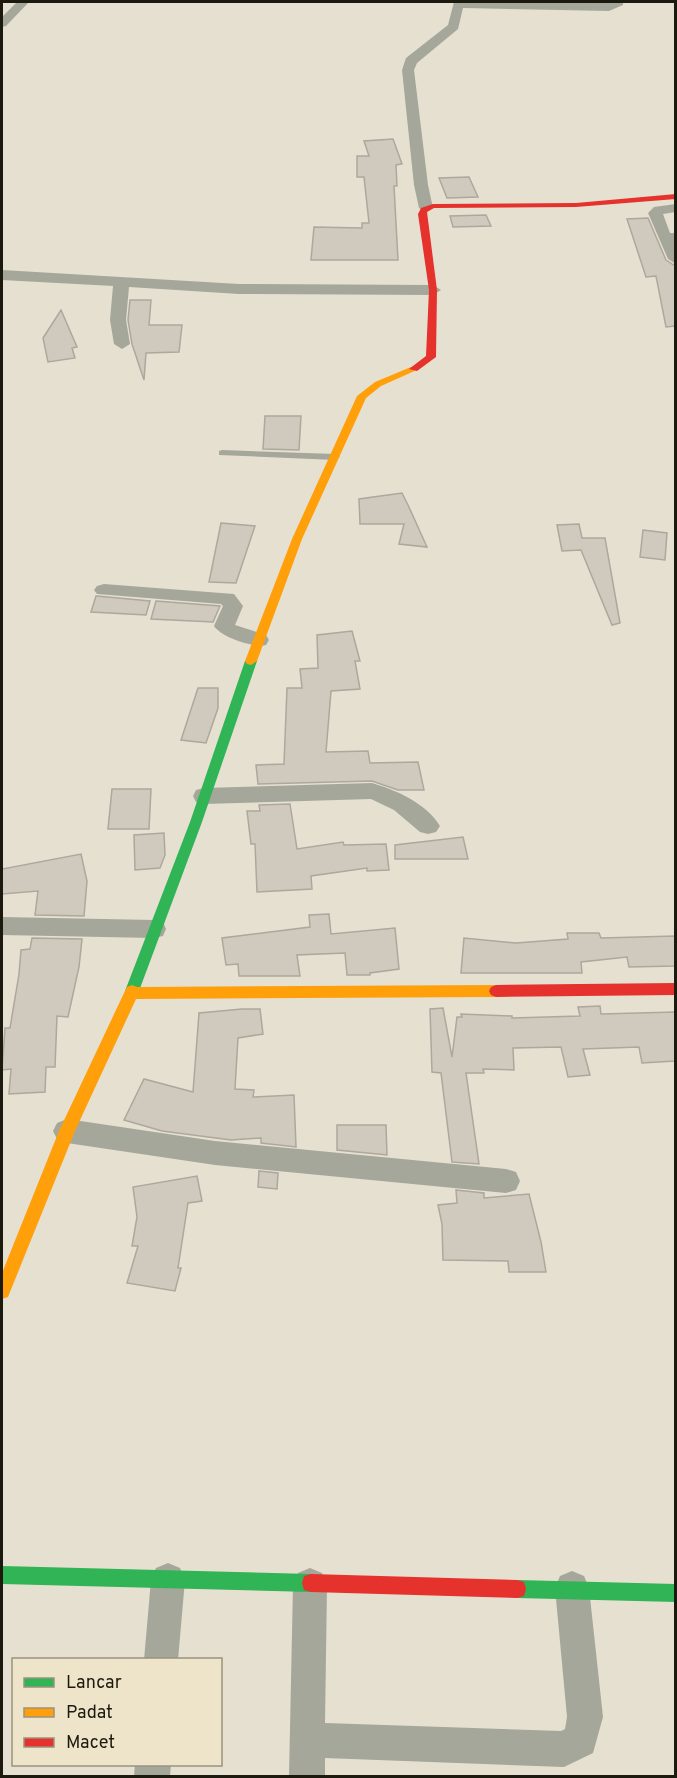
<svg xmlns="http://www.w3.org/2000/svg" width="677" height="1778" viewBox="0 0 677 1778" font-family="Overpass,sans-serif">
<rect width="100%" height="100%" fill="#e6e0d1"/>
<path fill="#d0c9be" stroke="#ada79d" stroke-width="1.5" d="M393 139 402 164 396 165 397 186H394L398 260H311L314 227 362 228V223H369L364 177H357V156H369L364 141Z
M469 177 478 197 447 198 439 178Z
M486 215 491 226 453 227 450 216Z
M648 218 666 260 675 266V326L666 327 656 276 646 277 627 219Z
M130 300H151L149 325H182L179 352 146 353 144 380 132 344 128 320Z
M61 310 77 347 72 348 75 358 48 362 43 338Z
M265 416H301L299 450 263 449Z
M402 493 408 505 427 547 399 544 404 524H360L359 499Z
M221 523 255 526 236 583 209 582Z
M579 524 582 538H605L620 623 612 625 581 550 562 551 557 525Z
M643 530 667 533 665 560 640 557Z
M96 596H97L150 601 146 615 91 612Z
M156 601 220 606 213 622 151 619Z
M352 631 360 661H355L360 689 331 691 326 752 368 751 370 763 418 762 424 790H398L372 781 258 784 256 765 284 764 287 688H302L300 669 318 668 317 635Z
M198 688H218V708L206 743 181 740Z
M112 789H151L149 829H108Z
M290 804 297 849 343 842 344 845 386 844 389 870 367 871V868L311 876 312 889 257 892 255 844H251L247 811H260L259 805Z
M164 833 165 855 160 868 135 870 134 835Z
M463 837 468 859H395V845Z
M81 854 87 881 84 916 35 915 38 891 2 894V869Z
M329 914 331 934 395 928 399 969 370 973V975H347L345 953 297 955 300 976H239L238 964 226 965 222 938 310 927 309 915Z
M567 933H599L601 938 675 936V966L629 967 627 957 581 962 582 973H461L464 938 516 943 568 939Z
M32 938 82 939 79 967 68 1017 57 1016 55 1067H46L45 1092 9 1094 11 1069 2 1070 5 1028H10L19 974 21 950 30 949Z
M600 1006 601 1014 675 1012V1061L642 1063 639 1047 583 1049 590 1075 568 1077 561 1047 513 1048 514 1070 483 1069 484 1073H466L479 1164 452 1162 441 1073 432 1072 430 1009 443 1008 452 1057 457 1017H462L461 1014 512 1016V1018L580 1016 578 1007Z
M242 1009H260L263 1034 238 1038 235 1089 254 1090 253 1097 294 1095 296 1147 261 1143V1138L231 1140 162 1131 124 1120 144 1079 193 1092 199 1013Z
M337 1125H386L387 1155 337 1150Z
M259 1171 278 1173 277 1189 258 1187Z
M197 1176 202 1201 188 1203 178 1268H181L175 1291 127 1283 138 1246H132L137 1217 133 1187Z
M456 1190 484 1193V1198L529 1194 541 1242 546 1272H509L508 1261 443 1260 442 1224 438 1205 457 1203Z"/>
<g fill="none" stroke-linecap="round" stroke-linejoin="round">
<path fill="#a5a79a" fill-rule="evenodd" d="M222 450 335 454 340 457 335 460 219 455V451Z"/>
<path fill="#a5a79a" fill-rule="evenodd" d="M17 2H29L6 26 2 27V17Z
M454 2 609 3 623 2V5L609 11 463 8 458 29 417 63 414 70 428 185 433 208 426 212 419 208 414 185 402 70 406 58 448 25Z
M676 204V212L663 214 670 233H676V264L668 259 648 213 654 207Z
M2 270 239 284 433 285 441 290 433 295 239 294 129 287 126 320 130 344 122 349 114 344 110 320 113 286 2 280Z
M104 584 234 594 243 606 235 625 266 635 269 640 266 645C253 648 221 637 214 626L223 606 221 604 97 594 94 590 97 586Z
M372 783C396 790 426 803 440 826L436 832 428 834 420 832 394 810 371 799 204 804 196 802 193 796 196 790 204 788Z
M2 917 154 920 163 922 166 929 163 936 154 938 2 935Z
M67 1119 215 1141 506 1169 516 1172 520 1181 516 1190 506 1193 215 1165 67 1143 57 1139 53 1131 57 1123Z
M168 1563 180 1568 185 1580 178 1660H144L151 1580 156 1568Z
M310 1568 322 1573 327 1585 325 1723 561 1731 565 1729 567 1717 555 1588 560 1576 572 1571 584 1576 589 1588 603 1717 593 1753 564 1767 325 1758V1776H289L293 1585 298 1573Z
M135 1764H171L170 1776H134Z"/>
<path fill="#30b455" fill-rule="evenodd" d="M251 657 257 661 202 822 139 991 137 995H127L125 991 190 822 245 661Z
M2 1566 311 1574 318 1576 320 1583 318 1590 311 1592 2 1584Z
M517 1580 676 1584V1602L517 1598 510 1596 508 1589 510 1582Z"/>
<path fill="#ff9f0a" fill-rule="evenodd" d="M411 367 419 369 381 386 366 398 302 539 257 661 251 665 247 664 245 661 292 539 357 396 375 382Z
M132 985 137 987 496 985 501 987 503 991 501 995 496 997 136 999 75 1131 10 1292 8 1297 2 1299V1273L59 1131 124 993 127 987Z"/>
<path fill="#e5322d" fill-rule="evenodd" d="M676 194V199L576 207 434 208 427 212 437 290 436 357 417 371 409 369 426 356 429 290 418 214 421 208 433 204 576 203Z
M676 983V995L496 997 491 995 489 991 491 987 496 985Z
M311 1574 517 1580 524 1582 526 1589 524 1596 517 1598 311 1592 304 1590 302 1583 304 1576Z"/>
</g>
<rect width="677" height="1778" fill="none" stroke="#1c190f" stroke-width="6"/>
<rect x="12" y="1658" width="210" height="108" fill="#eee4c9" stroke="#9a937f" stroke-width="1.5"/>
<rect x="24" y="1678" width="30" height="9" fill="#30b455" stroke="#9a937f" stroke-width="1.5"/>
<text x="66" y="1688" font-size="18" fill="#1c190f">Lancar</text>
<rect x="24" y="1708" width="30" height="9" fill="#ff9f0a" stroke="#9a937f" stroke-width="1.5"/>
<text x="66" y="1718" font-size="18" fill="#1c190f">Padat</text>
<rect x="24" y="1738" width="30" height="9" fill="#e5322d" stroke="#9a937f" stroke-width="1.5"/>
<text x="66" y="1748" font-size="18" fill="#1c190f">Macet</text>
</svg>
